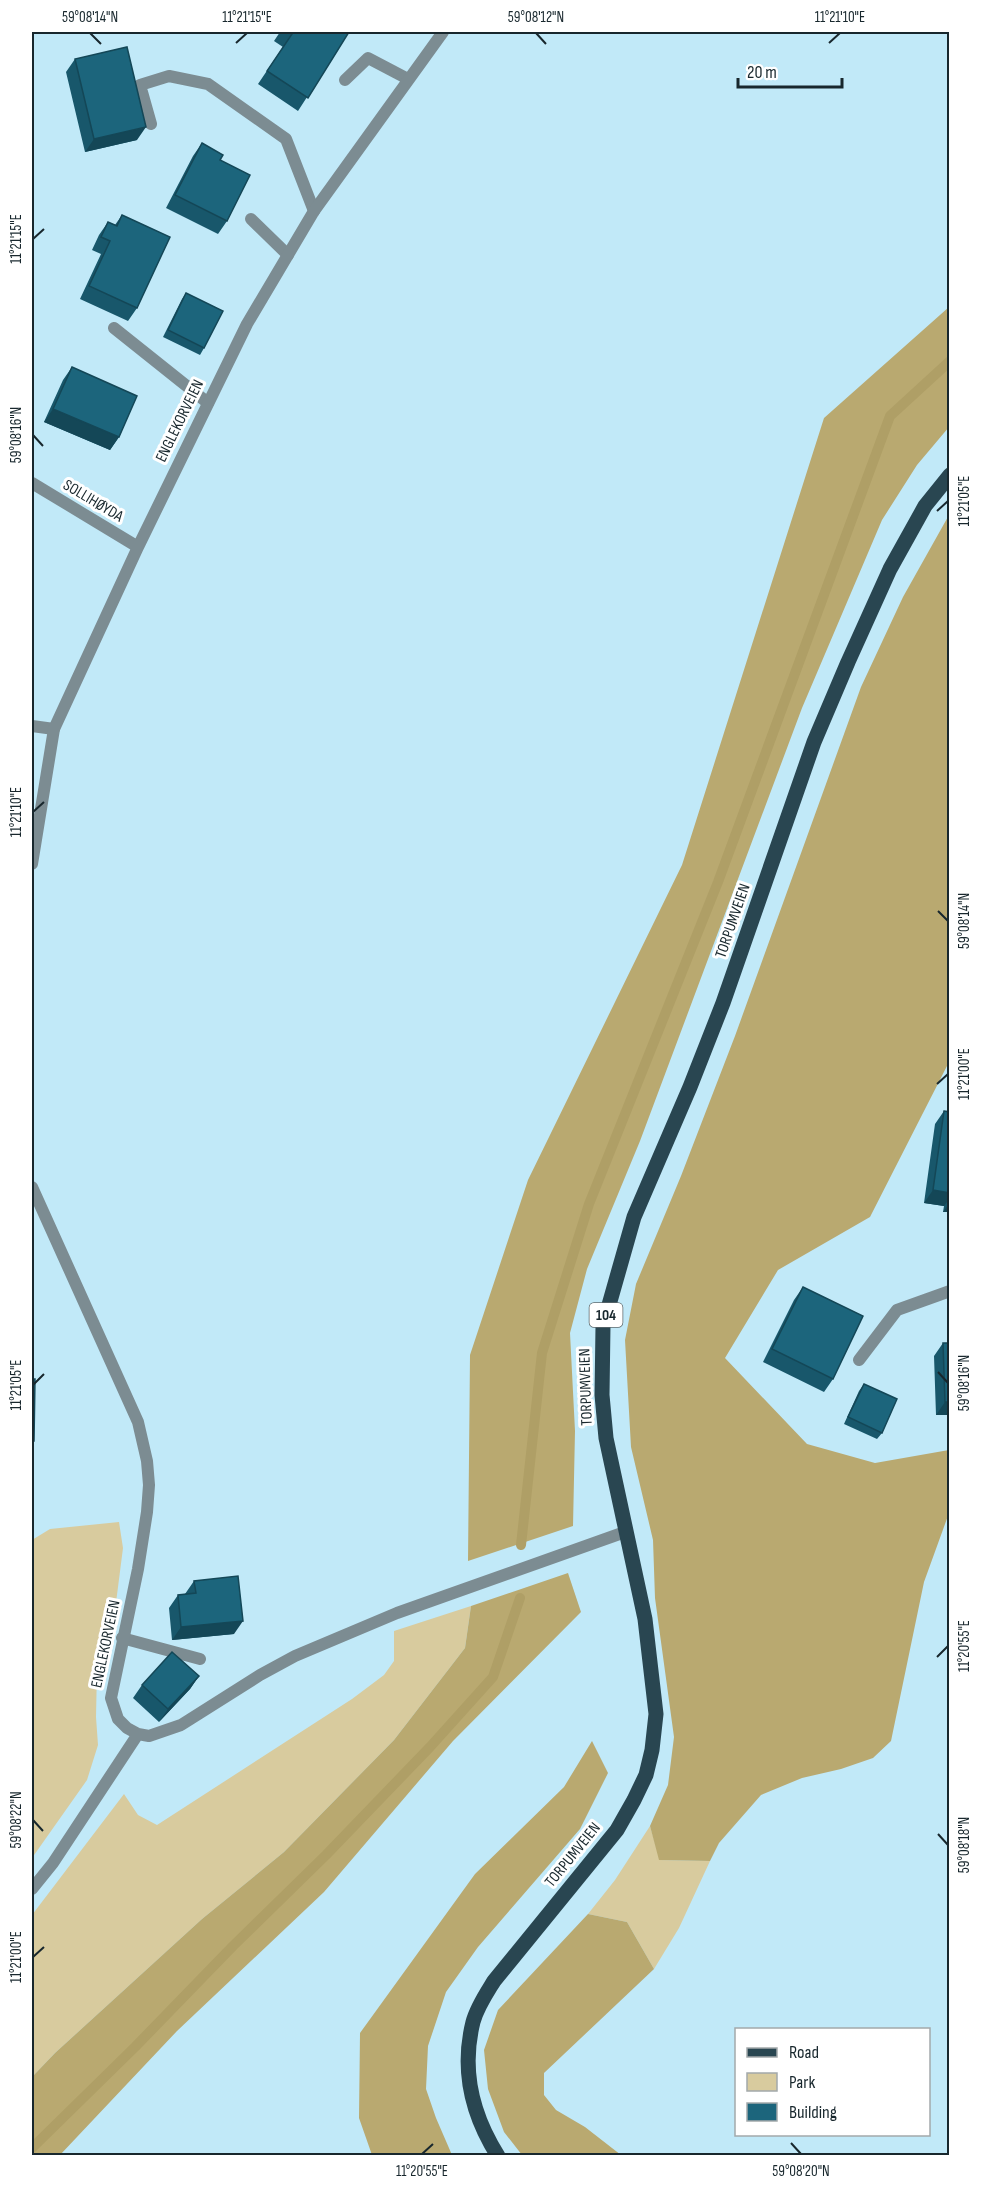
<svg xmlns="http://www.w3.org/2000/svg" width="981" height="2187" viewBox="0 0 981 2187" font-family="'Sofia Sans Condensed',sans-serif">
<rect width="100%" height="100%" fill="#c1e9f8"/>
<path fill="#d8cb9e" d="M119 1522 123 1548 113 1626 97 1670 96 1717 98 1745 87 1780 32 1858V1540L50 1529Z
M471 1606 465 1648 394 1740 284 1852 202 1919 55 2053 32 2077V1915L124 1794 138 1815 157 1825 352 1699 384 1675 394 1661V1631Z
M650 1826 660 1860 710 1861 679 1928 654 1969 627 1922 588 1914 615 1880Z"/>
<path fill="#b9a970" d="M949 307V427L917 465 882 520 802 708 640 1141 587 1269 570 1333 575 1431 573 1526 468 1561 470 1355 528 1180 682 865 824 418Z
M949 515V1062L870 1217 778 1270 725 1358 807 1444 875 1463 949 1450V1513L924 1582 891 1741 873 1758 841 1769 802 1778 761 1795 719 1843 710 1861 659 1860 650 1826 668 1785 674 1737 655 1598 653 1540 631 1447 625 1340 636 1284 681 1176 735 1036 861 687 903 597Z
M568 1573 581 1612 453 1741 324 1892 177 2031 60 2155H32V2077L55 2053 202 1919 284 1852 394 1740 465 1648 471 1606Z
M592 1741 608 1773 580 1829 478 1947 446 1992 428 2046 426 2089 436 2118 452 2155H372L359 2118 360 2033 475 1874 564 1787Z
M588 1914 627 1922 654 1969 544 2073V2095L556 2110 585 2127 621 2155H522L504 2132 488 2089 484 2050 498 2010Z"/>
<g fill="none" stroke-linecap="round" stroke-linejoin="round">
<path stroke="#af9f66" stroke-width="10" d="M521 1545 542 1353 589 1204 718 882 890 416 950 361
M32 2148 135 2047 233 1946 326 1855 430 1747 493 1677 520 1598"/>
<path stroke="#7c8c92" stroke-width="12" d="M345 80 368 58 408 79
M151 124 140 85 169 76 208 84 286 139 314 211
M251 219 288 255
M114 328 208 403
M32 726 54 729
M859 1360 897 1310 950 1291
M122 1638 200 1659"/>
<path stroke="#7c8c92" stroke-width="12" d="M32 483 138 547
M32 864 54 729 138 547 247 324 314 211 443 32
M32 1187 138 1422 147 1461 149 1485 147 1512 138 1569 111 1698 118 1719 127 1728 138 1734 149 1736 181 1725 260 1675 295 1656 397 1613 625 1532
M32 1889 53 1863 138 1734"/>
<path stroke="#294651" stroke-width="15" d="M498 2156C472 2115 461 2070 473 2022 477 2007 486 1994 494 1981L617 1830 634 1800 646 1775 652 1750 656 1714 645 1619 606 1438 602 1395 603 1326 634 1217 690 1087 723 1003 814 742 848 662 890 569 925 506 950 475"/>
</g>
<path fill="#18576b" d="M280 32H349L298 111 258 84 283 47 274 41Z
M75 59 137 140 85 152 66 72Z
M202 143 220 160 227 221 218 234 166 208 193 156Z
M122 215 137 308 128 321 80 299 101 254 92 250 99 235 108 222 115 225Z
M186 293 204 348 200 355 163 337 182 299Z
M72 367 119 437 110 450 44 422 63 380Z
M944 1111 950 1112V1212H943L944 1206 924 1203 935 1124Z
M803 1287 833 1379 824 1392 763 1362 794 1300Z
M943 1343H950V1415H936L934 1356Z
M864 1384 882 1433 877 1439 844 1424 859 1391Z
M194 1581 234 1634 172 1640 169 1608 178 1595 185 1594Z
M199 1676 190 1689 159 1722 133 1698 142 1685Z"/>
<path fill="#144757" d="M146 127 137 140 85 152 94 139Z
M53 409 119 437 110 450 44 422Z
M933 1190 950 1193V1198L944 1206 924 1203Z
M950 1202V1212H943Z
M945 1402H950V1415H936Z
M243 1621 234 1634 172 1640 181 1627Z
M199 1676 190 1689 159 1722 168 1709Z"/>
<path fill="#1c657c" stroke="#144757" stroke-width="1.5" d="M288 32H349L308 98 267 71 292 34Z
M127 47 146 127 94 139 75 59Z
M202 143 223 155 220 160 250 175 227 221 175 195Z
M122 215 170 237 137 308 89 286 110 241 101 237 108 222 117 226Z
M186 293 223 311 204 348 168 330Z
M72 367 137 396 119 437 53 409Z
M944 1111 950 1112V1193L933 1190Z
M803 1287 863 1316 833 1379 772 1349Z
M943 1343H950V1402H945Z
M32 1379H35L34 1441H32Z
M864 1384 897 1399 882 1433 848 1417Z
M238 1576 243 1621 181 1627 178 1595 196 1593 194 1581Z
M172 1652 199 1676 168 1709 142 1685Z"/>
<path fill="none" stroke="#18272d" stroke-width="2" d="M90 33 101 44M536 33 546 44M236 43 247 33M829 43 840 33M33 239 44 229M33 435 43 446M937 511 948 501M33 812 44 802M938 911 948 921M937 1084 948 1074M938 1372 948 1383M33 1385 44 1374M937 1657 948 1646M33 1820 43 1831M938 1834 948 1845M33 1957 44 1947M791 2143 801 2154M422 2154 433 2144"/>
<g text-anchor="middle" dominant-baseline="central" stroke-width="6" stroke-linejoin="round" paint-order="stroke">
<rect fill="#fff" stroke="#5d686c" stroke-width="1.5" x="589.5" y="1303" width="33" height="24" rx="4.5"/>
<g font-size="15" font-weight="bold" fill="#18272d">
<text x="606" y="1315">104</text>
</g>
<g font-size="16" fill="#18272d" stroke="#fff">
<text transform="translate(180 421) rotate(-64)">ENGLEKORVEIEN</text>
<text transform="translate(93 501) rotate(31)">SOLLIHØYDA</text>
<text transform="translate(733 921) rotate(-71)">TORPUMVEIEN</text>
<text transform="translate(586 1387) rotate(-92)">TORPUMVEIEN</text>
<text transform="translate(106 1644) rotate(-78)">ENGLEKORVEIEN</text>
<text transform="translate(573 1855) rotate(-51)">TORPUMVEIEN</text>
</g>
</g>
<rect width="981" height="2187" fill="none" stroke="#ffffff" stroke-width="66"/>
<rect x="735" y="2028" width="195" height="108" fill="#ffffff" stroke="#a3a9ab" stroke-width="1.5"/>
<rect x="747" y="2048" width="30" height="9" fill="#294651" stroke="#a3a9ab" stroke-width="1.5"/>
<text x="789" y="2058" font-size="18" fill="#18272d">Road</text>
<rect x="747" y="2073" width="30" height="18" fill="#d8cb9e" stroke="#a3a9ab" stroke-width="1.5"/>
<text x="789" y="2088" font-size="18" fill="#18272d">Park</text>
<rect x="747" y="2103" width="30" height="18" fill="#1c657c" stroke="#a3a9ab" stroke-width="1.5"/>
<text x="789" y="2118" font-size="18" fill="#18272d">Building</text>
<path d="M738 78v9h104v-9" fill="none" stroke="#18272d" stroke-width="3"/>
<text x="747" y="78" font-size="18" fill="#18272d" stroke="#ffffff" stroke-width="4.5" paint-order="stroke">20 m</text>
<rect x="33" y="33" width="915" height="2121" fill="none" stroke="#18272d" stroke-width="2"/>
<g font-size="15" text-anchor="middle" fill="#18272d">
<text x="90" y="22">59°08'14"N</text>
<text x="247" y="22">11°21'15"E</text>
<text x="536" y="22">59°08'12"N</text>
<text x="840" y="22">11°21'10"E</text>
<text transform="translate(16 239) rotate(-90)" y="5">11°21'15"E</text>
<text transform="translate(16 435) rotate(-90)" y="5">59°08'16"N</text>
<text transform="translate(964 501) rotate(-90)" y="5">11°21'05"E</text>
<text transform="translate(16 812) rotate(-90)" y="5">11°21'10"E</text>
<text transform="translate(964 921) rotate(-90)" y="5">59°08'14"N</text>
<text transform="translate(964 1074) rotate(-90)" y="5">11°21'00"E</text>
<text transform="translate(964 1383) rotate(-90)" y="5">59°08'16"N</text>
<text transform="translate(16 1385) rotate(-90)" y="5">11°21'05"E</text>
<text transform="translate(964 1646) rotate(-90)" y="5">11°20'55"E</text>
<text transform="translate(16 1820) rotate(-90)" y="5">59°08'22"N</text>
<text transform="translate(964 1845) rotate(-90)" y="5">59°08'18"N</text>
<text transform="translate(16 1957) rotate(-90)" y="5">11°21'00"E</text>
<text x="422" y="2176">11°20'55"E</text>
<text x="801" y="2176">59°08'20"N</text>
</g>
</svg>
